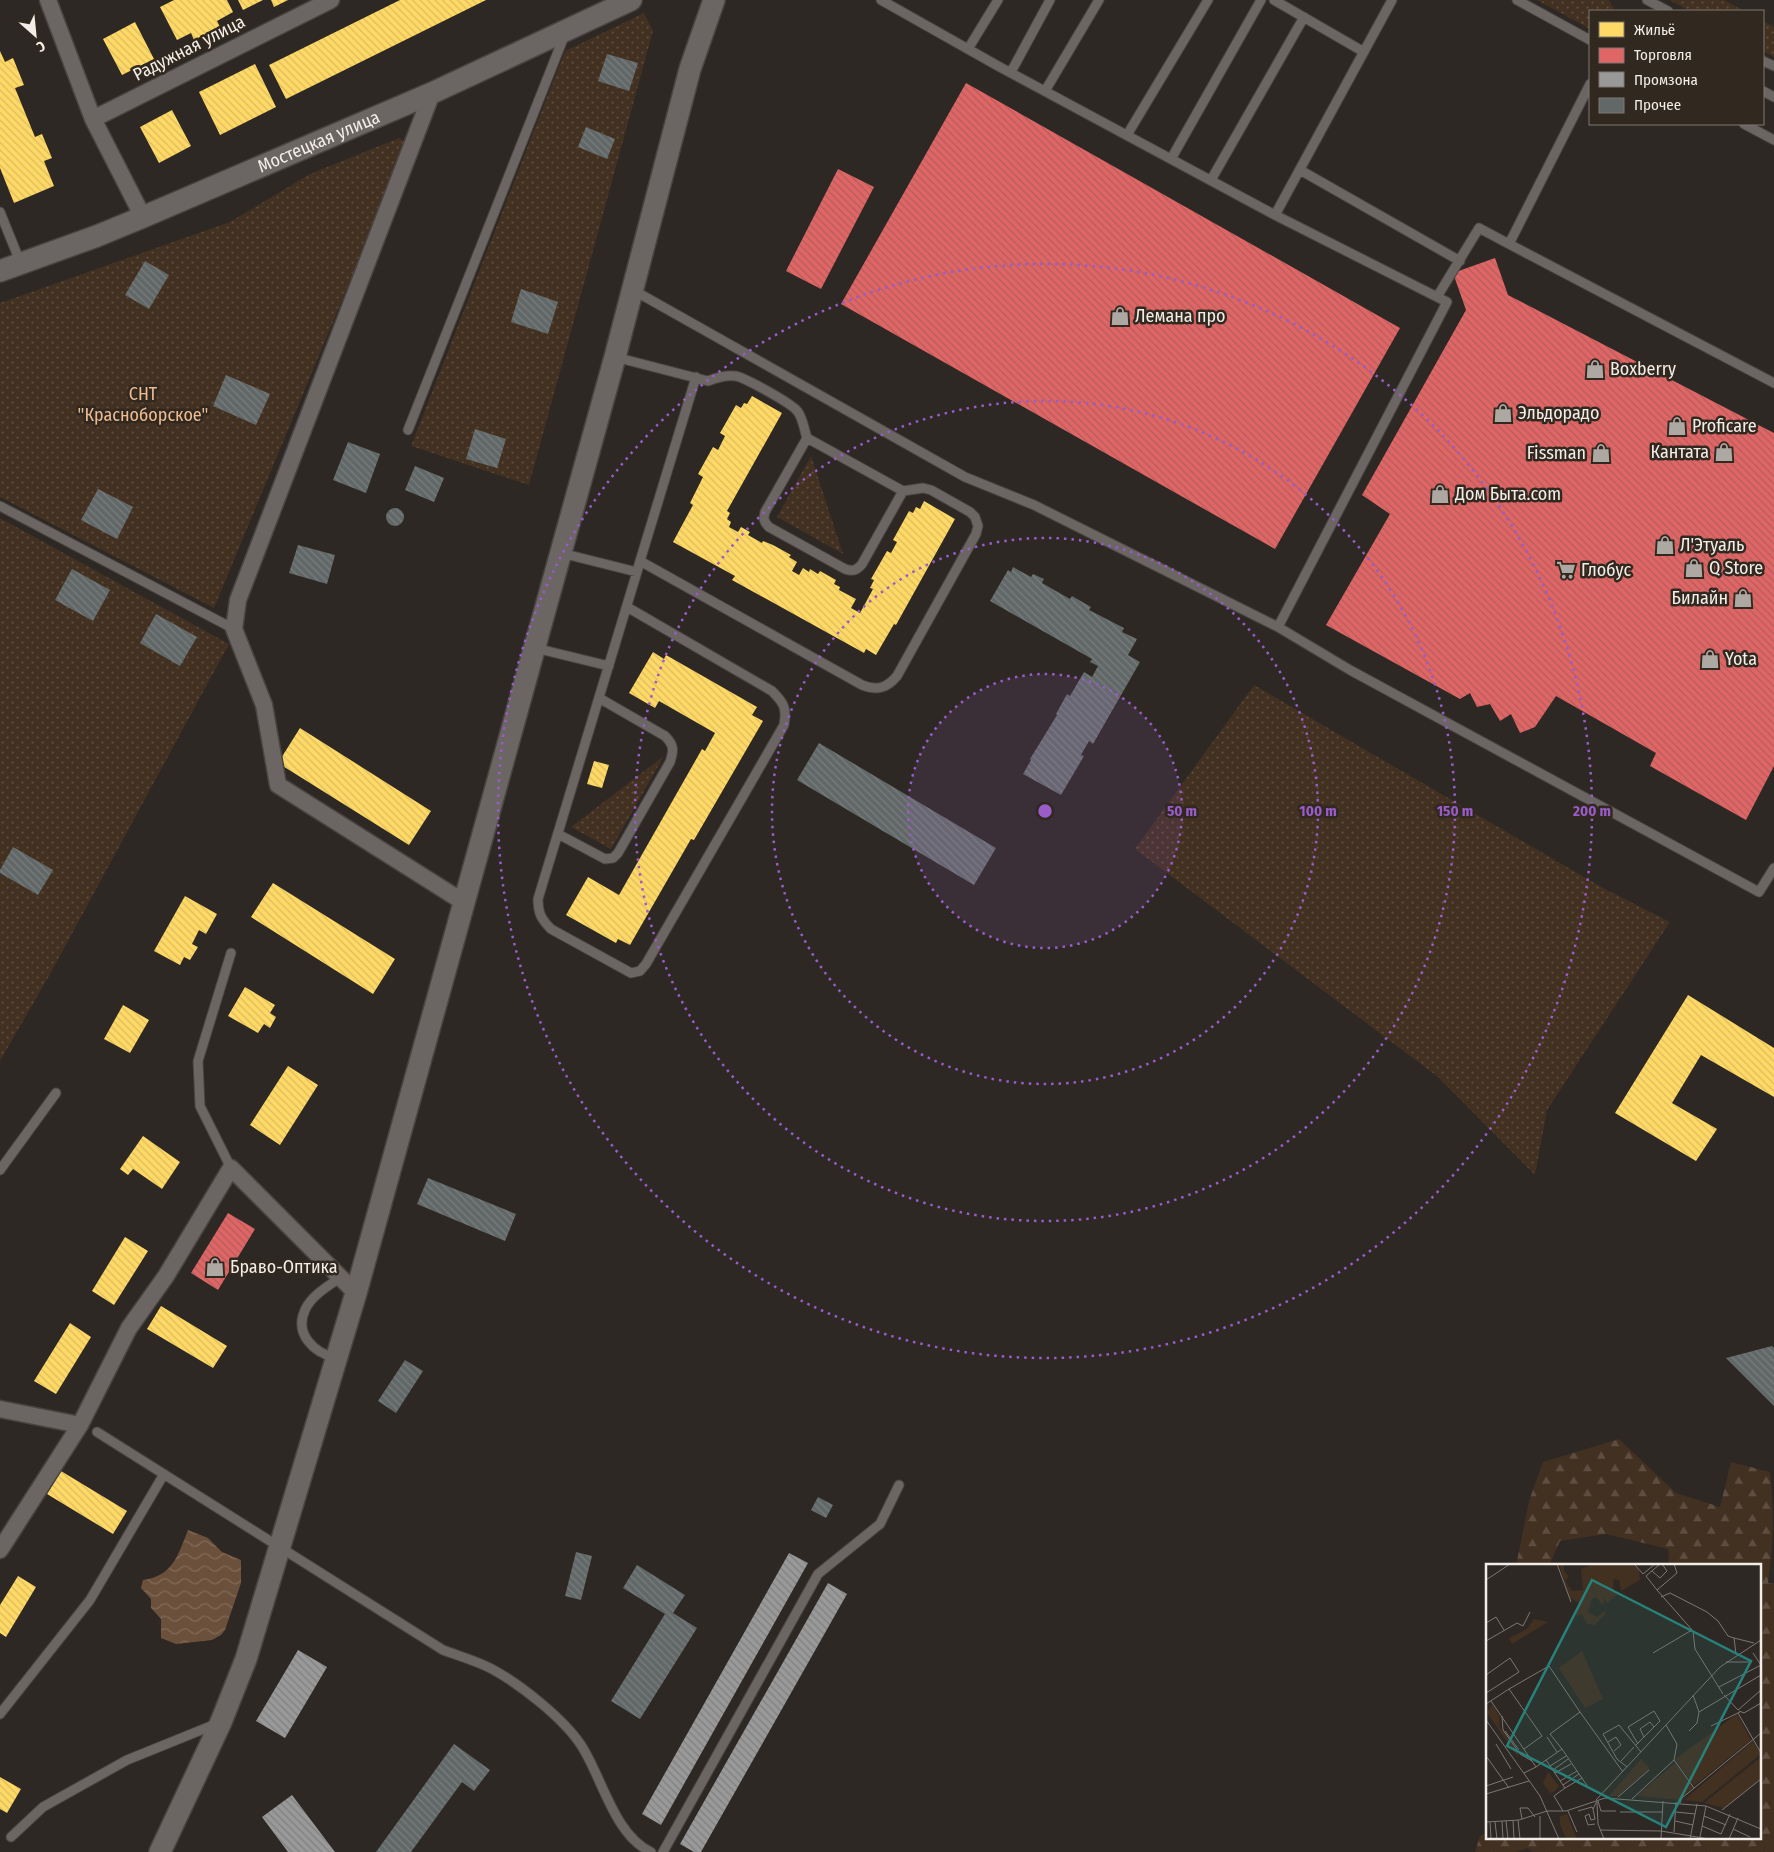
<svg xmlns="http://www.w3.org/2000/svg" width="1774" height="1852" viewBox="0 0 1774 1852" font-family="'Fira Sans Condensed',sans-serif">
<defs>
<pattern id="green-dots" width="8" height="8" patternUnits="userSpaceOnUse" patternTransform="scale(1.25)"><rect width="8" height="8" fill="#423021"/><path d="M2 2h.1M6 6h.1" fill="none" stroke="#5e4e41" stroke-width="1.8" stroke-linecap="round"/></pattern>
<pattern id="forest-firs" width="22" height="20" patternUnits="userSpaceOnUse" patternTransform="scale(1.25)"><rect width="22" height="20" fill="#423021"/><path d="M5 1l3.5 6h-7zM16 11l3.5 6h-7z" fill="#5e4e41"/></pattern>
<pattern id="water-waves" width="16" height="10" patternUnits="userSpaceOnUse" patternTransform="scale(1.25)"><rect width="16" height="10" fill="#6b513c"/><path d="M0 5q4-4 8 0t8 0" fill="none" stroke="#816a58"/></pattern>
<pattern id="homes-back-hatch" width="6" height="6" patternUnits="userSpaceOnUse" patternTransform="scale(1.25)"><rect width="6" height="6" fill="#ffd966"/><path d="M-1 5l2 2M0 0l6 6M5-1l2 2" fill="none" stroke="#dbbc5f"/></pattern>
<pattern id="shops-back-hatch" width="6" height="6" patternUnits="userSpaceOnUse" patternTransform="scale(1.25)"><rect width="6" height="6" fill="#e06666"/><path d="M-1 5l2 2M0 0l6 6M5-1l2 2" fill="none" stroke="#b35d5c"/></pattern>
<pattern id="industry-back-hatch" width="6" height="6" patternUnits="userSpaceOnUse" patternTransform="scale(1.25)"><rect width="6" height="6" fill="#999"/><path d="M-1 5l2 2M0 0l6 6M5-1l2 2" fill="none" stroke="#818080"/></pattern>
<pattern id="building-back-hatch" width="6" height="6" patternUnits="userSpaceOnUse" patternTransform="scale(1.25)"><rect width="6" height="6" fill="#616867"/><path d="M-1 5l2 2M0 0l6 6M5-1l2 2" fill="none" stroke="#787e7d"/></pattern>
</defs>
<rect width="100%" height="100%" fill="#2d2824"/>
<path fill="url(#green-dots)" d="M1537 0H1609L1615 11H1590V29Z
M1669 0H1724L1744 11H1690Z
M644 13 653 31 529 485 411 446 565 51Z
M1763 21 1774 27V57L1763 51Z
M399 138 407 144 214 608 0 497V303L230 222 310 174Z
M811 456 843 554 777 517Z
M0 518 229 644 49 976 0 1061Z
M1254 685 1603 888 1670 922 1547 1110 1535 1175 1438 1077 1135 849Z
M664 756 611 849 571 827Z"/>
<path fill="url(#forest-firs)" d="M1619 1439 1676 1493 1720 1507 1731 1462 1770 1472C1774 1512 1774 1543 1768 1583H1774V1852H1532L1528 1848 1516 1852H1475L1480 1836 1488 1832V1838H1760V1566H1669L1668 1549 1606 1534 1560 1541 1549 1566H1516L1529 1501 1543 1462Z"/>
<path fill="url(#water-waves)" d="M188 1530 208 1538 222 1552 241 1560V1583L225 1630 221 1635 212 1640 176 1644 161 1638V1619L151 1608V1599L141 1588 143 1580C173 1576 178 1555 188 1530Z"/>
<path fill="url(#homes-back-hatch)" d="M174 0H227L233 12 217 21 220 27 194 40 191 33 177 40 160 7Z
M238 0H263L243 10Z
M271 0H288L274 7Z
M400 0H486L286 99 269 65Z
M135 22 154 59 122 75 103 39Z
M0 51 5 62 13 58 24 85 15 88 35 137 42 134 52 158 44 161 54 186 14 203 0 168Z
M255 64 276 107 220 135 199 92Z
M172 110 191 146 159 163 140 127Z
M752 396 782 413 727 511 730 513 727 519 731 522 729 527 738 532 741 527 750 532 748 535 762 543 763 541 773 545 791 555 789 557 797 562 792 571 799 575 803 568 809 572 810 569 818 574 820 571 836 580 834 584 840 587 839 590 856 599 851 608 860 613 873 589 870 588 874 580 871 579 887 551 891 553 897 542 893 540 909 511 913 513 916 507 920 509 924 501 955 519 896 625 894 624 876 655 866 649 864 653 732 580 735 576 673 542 693 505 690 503 703 477 698 474 713 447 718 450 725 436 720 433 736 405 741 408 744 403 747 404Z
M653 652 664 659 666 655 757 707 752 715 763 721 694 840 691 839 630 945 618 939 616 943 566 915 588 877 619 895 702 749 705 751 715 733 659 701 655 708 629 693Z
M300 728 431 811 409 845 278 763Z
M594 761 609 765 602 788 587 784Z
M273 883 395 959 373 994 251 917Z
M185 896 217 914 206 934 199 930 192 944 198 947 190 960 184 957 180 965 154 951Z
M245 987 275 1005 270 1013 276 1017 270 1028 264 1024 258 1033 228 1016Z
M1688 995 1774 1048V1097L1701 1055 1672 1103 1717 1129 1696 1161 1615 1113Z
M123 1005 149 1020 130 1053 104 1039Z
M288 1066 318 1085 280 1145 250 1125Z
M143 1136 180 1162 162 1189 133 1169 128 1175 120 1169Z
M125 1237 148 1251 114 1305 92 1291Z
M161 1306 227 1346 213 1368 147 1329Z
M70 1323 91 1337 56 1394 34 1381Z
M61 1471 127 1511 113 1534 47 1494Z
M18 1576 36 1587 6 1637 0 1633V1605Z
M0 1777 21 1789 7 1813 0 1809Z"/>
<path fill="url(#shops-back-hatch)" d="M966 83 1400 328 1275 549 841 304Z
M838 169 874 187 821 289 786 271Z
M1495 258 1508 295 1774 433V766L1746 820 1650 766 1656 753 1556 696 1535 727 1520 733 1511 714 1500 721 1490 704 1477 707 1470 693 1460 699 1326 625 1390 514 1362 495 1466 310 1453 273Z
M228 1213 255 1229 218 1290 191 1273Z"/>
<path fill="url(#industry-back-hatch)" d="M789 1553 808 1563 661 1825 642 1814Z
M828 1583 847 1594 701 1852H694L680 1844Z
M298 1650 327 1667 285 1738 256 1721Z
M292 1795 335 1852H288L262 1817Z"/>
<path fill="url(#building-back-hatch)" d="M607 54 638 63 629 91 598 81Z
M586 127 615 139 607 159 578 147Z
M145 261 169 275 149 309 125 295Z
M521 289 558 302 548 334 511 322Z
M226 375 270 394 256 425 213 406Z
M475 429 506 439 497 468 466 459Z
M348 442 380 454 366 493 333 480Z
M415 466 444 478 434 502 405 490Z
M98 489 133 507 117 539 81 520Z
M386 517a9 9 0 1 1 18 0a9 9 0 1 1-18 0Z
M298 545 335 555 327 584 289 573Z
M1013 567 1031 577 1033 574 1044 579 1042 583 1070 599 1072 596 1091 607 1089 610 1124 628 1122 632 1137 639 1128 655 1140 662 1093 744 1089 741 1081 755 1084 756 1061 795 1023 774 1031 760 1030 759 1057 715 1056 714 1067 694 1070 696 1084 672 1092 677 1098 666 1090 662 1092 659 990 601 1008 570 1011 572Z
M72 569 110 590 93 621 55 600Z
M156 614 197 637 180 666 140 643Z
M819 743 996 848 974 885 797 780Z
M13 847 53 870 38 895 0 873V870Z
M428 1178 516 1214 505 1241 417 1204Z
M1772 1346 1774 1348V1406L1726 1358Z
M405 1360 423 1371 396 1413 378 1401Z
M818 1497 833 1505 826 1518 811 1510Z
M576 1552 592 1556 581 1600 565 1596Z
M637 1565 685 1595 673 1613 697 1628 640 1719 611 1701 665 1614 623 1588Z
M454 1744 490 1770 474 1791 462 1782 411 1852H376Z"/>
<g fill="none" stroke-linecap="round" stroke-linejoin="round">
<g stroke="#484440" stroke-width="11">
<path id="service" d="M881 0 998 66 1275 215
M1274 0 1364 52
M1392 0 1275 215 1447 302 1278 627 1350 670 1759 892 1774 868
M1517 0 1590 40
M1647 0 1668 11
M968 49 998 0
M1763 61 1774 66
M1011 72 1050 0
M1590 84 1509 244 1774 383
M1045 91 1099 0
M1763 91 1774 97
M1744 124 1774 140
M1127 135 1208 0
M1171 159 1261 0
M1300 170 1460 261
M1211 180 1304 17
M0 212 21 264
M633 290 965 477 1034 505 1278 627
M1437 297 1479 228 1509 244
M408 430 565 34
M807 438 765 512C763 519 764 522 769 527L845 569C853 572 857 570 862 564L903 491
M0 506 234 629
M561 553 637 572 640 561 862 685C877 691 887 688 897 676L976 534 978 526 975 517 970 512 931 490 923 488 903 491 807 438C804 429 803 419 798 412 793 404 744 377 735 376 726 375 716 378 708 381L615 357
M640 561 696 377
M627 607 772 691C784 703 787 708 784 725L646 964 640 971 631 973 551 929C541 919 538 913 538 899L637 572
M535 648 609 666
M558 834 605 859 613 858 618 853 670 762C674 750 674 745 665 736L599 698
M231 1168 200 1106 198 1061 231 953
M0 1170 56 1093
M336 1358C314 1353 294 1334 305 1310 311 1296 328 1286 340 1278
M97 1432 443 1650C459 1656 477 1661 492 1669 521 1685 563 1718 581 1745 602 1777 614 1835 651 1852
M0 1714 90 1600 164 1474
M11 1837 43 1807 127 1760 216 1724
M663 1852 818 1574 880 1524 899 1485"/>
</g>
<g stroke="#484440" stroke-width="19">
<path id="minor" d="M48 0 93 119 143 217
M432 93 238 600 234 629 264 705 278 785 465 903
M93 119 331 0
M0 1409 80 1425
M0 1550 80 1425 129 1328 166 1276 231 1168 356 1293"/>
</g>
<g stroke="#484440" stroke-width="24">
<g id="tertiary">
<path id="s1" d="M0 271 97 236 143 217 432 93 631 0"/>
<path d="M160 1852 221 1722 246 1659 356 1293 615 357 690 69 714 0"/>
</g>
</g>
<use href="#service" stroke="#6b6663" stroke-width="9"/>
<use href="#minor" stroke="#6b6663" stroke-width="16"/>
<use href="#tertiary" stroke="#6b6663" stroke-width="21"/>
</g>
<circle cx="1045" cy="811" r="137" fill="#995cc9" fill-opacity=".12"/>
<g fill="none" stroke="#995cc9" stroke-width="2.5" stroke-dasharray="2.5 5">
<circle cx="1045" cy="811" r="137"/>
<circle cx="1045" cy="811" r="273"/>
<circle cx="1045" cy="811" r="410"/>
<circle cx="1045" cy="811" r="547"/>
</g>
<defs>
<g id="shop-bare" transform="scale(1.5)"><path d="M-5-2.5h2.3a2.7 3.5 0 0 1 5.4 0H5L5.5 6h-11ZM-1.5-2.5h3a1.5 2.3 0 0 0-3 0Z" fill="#aea8a3" stroke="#312820" stroke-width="2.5" paint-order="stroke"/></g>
<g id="supermarket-bare" transform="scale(1.5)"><path d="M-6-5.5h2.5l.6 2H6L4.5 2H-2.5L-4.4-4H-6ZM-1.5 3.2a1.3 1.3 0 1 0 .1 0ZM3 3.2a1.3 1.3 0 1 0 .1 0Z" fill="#aea8a3" stroke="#312820" stroke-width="2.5" paint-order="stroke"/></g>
</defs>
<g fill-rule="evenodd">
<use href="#shop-bare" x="1120" y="316"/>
<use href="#shop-bare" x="1595" y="369"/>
<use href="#shop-bare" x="1503" y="413"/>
<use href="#shop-bare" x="1677" y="426"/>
<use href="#shop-bare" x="1724" y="452"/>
<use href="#shop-bare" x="1601" y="453"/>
<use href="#shop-bare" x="1440" y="494"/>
<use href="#shop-bare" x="1665" y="545"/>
<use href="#shop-bare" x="1694" y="568"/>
<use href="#supermarket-bare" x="1566" y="570"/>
<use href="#shop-bare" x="1743" y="598"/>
<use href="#shop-bare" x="1710" y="659"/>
<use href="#shop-bare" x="215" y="1267"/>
</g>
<g text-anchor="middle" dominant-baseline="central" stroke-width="5" stroke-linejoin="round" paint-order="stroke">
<g font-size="18" fill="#f3ede7" stroke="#312820">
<text transform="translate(189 48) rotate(-27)">Радужная улица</text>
<text stroke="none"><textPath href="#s1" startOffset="344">Мостецкая улица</textPath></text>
</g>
<g font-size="18" fill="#f3ede7" stroke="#312820" text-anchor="start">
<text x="1135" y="316">Лемана про</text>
<text x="1610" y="369">Boxberry</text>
<text x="1518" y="413">Эльдорадо</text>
<text x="1692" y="426">Proficare</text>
<text x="1709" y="452" text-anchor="end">Кантата</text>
<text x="1586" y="453" text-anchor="end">Fissman</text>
<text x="1455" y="494">Дом Быта.com</text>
<text x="1680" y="545">Л'Этуаль</text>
<text x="1709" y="568">Q Store</text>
<text x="1581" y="570">Глобус</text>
<text x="1728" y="598" text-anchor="end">Билайн</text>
<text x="1725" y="659">Yota</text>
<text x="230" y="1267">Браво-Оптика</text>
</g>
<g font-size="18" fill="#eebb91" stroke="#312820">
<text x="143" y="394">СНТ<tspan x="143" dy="21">"Красноборское"</tspan></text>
</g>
</g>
<g transform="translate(1486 1564)">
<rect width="275" height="275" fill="#2d2824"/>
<path d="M48 55 62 58 26 80 23 74 41 65ZM96 87 117 135 99 144 73 104ZM6 140 13 151 14 163 33 190 31 192 1 149ZM251 150 265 176 208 222 189 195ZM267 177 275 190 216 238 198 236ZM275 193V215L238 244 218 239ZM155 195 164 204 132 232H123ZM189 199 207 224 194 236 151 232Z" fill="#423021"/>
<path d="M73 0H78V8L83 12 79 17 86 27 97 26 95 5 107 0H146L153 6 154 16 135 27 133 16 128 15 127 27 133 29 121 39 118 34 117 42 110 33 106 35 102 48 111 53 119 47V50L109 61 101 60 95 49 92 53 89 50 94 40 83 33ZM81 250 91 275H80L74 260V252Z" fill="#423021"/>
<path d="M62 208 73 222 68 228 64 229 57 219Z" fill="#423021"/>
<path fill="none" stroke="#7c7772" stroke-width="1" d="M71 0 85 38M148 0 157 10 169 0M174 0 160 12 171 26 191 9 188 0M166 7 174 14 181 7 176 0M0 16 24 0M171 26 207 67 209 85 237 130M175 33 184 29 221 48 232 57 242 72 248 74 250 90M0 59 10 53 18 66M248 74 268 79M0 77 31 59 37 62 44 48M167 89 206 66M240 98H263M0 111 24 94 33 108 0 129M233 123 275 101 267 89M23 125 63 102 94 148 64 170 76 185 50 203M207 131 213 148 275 111M238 131 252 146 275 126M5 137 50 203 38 209M0 140 23 125 56 172 38 185M253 147 258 149 275 139M94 148 137 208M252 149 275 189M16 152 17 166 34 190 46 197M0 156 54 232 73 275M225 162 254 148M19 167 33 186M203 167 211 159 213 148M61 173 71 188M158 173 154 165 164 158 168 163M122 178 130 173 135 181 128 187M10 180 25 205M149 182 174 157 168 147 142 163 152 180M76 185 102 223M0 192 23 224M60 196 79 224 68 232 77 247M188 196 208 224M135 197 148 183M64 202 80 192M141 203 131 195 117 170 133 161 155 188M67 206 82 195M69 209 85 200M74 217 91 207M77 221 93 210M0 222 27 213M79 224 96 214M0 230 43 217M132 233 163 206M146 235 188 196 191 180 180 161M110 236 234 103 275 76M112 237 115 247H130M111 238 112 260 118 275M194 239 196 234 275 169M236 246 275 215M82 247 91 268M92 247 106 243 107 245M134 248H177M190 248 209 250M54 252V275M218 252 240 261M36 255 34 244H42L49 253M27 256 28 275M32 256 34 275M16 257 17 275M20 257 22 275M189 257 207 261M0 258 33 256 61 247H80L119 234 220 242 275 265M4 258 5 275M9 258 11 275M109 260 102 261 99 252 103 250 105 256 109 255 107 245 111 237M216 262 235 270 244 250M247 265 264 273M114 266 175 267 223 275M188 268 190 238M214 273 220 242M175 275 177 237M204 275 211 240M243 275 252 254"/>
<path fill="#26827a" fill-opacity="0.15" stroke="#26827a" stroke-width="2.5" d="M106 16 265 97 180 263 21 182Z"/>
<rect width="275" height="275" fill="none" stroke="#f3ede7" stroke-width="2.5"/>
</g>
<circle cx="1045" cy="811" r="8" fill="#995cc9" stroke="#312820" stroke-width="2.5"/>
<g font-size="15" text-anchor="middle" font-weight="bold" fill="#995cc9" stroke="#312820" stroke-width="5" stroke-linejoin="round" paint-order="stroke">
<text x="1182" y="816">50 m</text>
<text x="1318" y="816">100 m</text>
<text x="1455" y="816">150 m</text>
<text x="1592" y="816">200 m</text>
</g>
<rect x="1589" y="10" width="175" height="115" fill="#312820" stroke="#7f7770"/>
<rect x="1599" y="22" width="25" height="15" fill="#ffd966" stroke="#7f7770"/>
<text x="1634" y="35" font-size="15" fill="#f3ede7">Жильё</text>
<rect x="1599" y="48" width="25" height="15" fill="#e06666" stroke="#7f7770"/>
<text x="1634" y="60" font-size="15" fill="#f3ede7">Торговля</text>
<rect x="1599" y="72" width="25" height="15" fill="#999999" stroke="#7f7770"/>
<text x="1634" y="85" font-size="15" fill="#f3ede7">Промзона</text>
<rect x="1599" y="98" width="25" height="15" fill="#616867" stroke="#7f7770"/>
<text x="1634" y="110" font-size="15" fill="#f3ede7">Прочее</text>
<g transform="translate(35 35) rotate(153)" stroke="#312820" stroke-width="4" paint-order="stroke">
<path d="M0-4L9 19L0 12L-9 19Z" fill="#f3ede7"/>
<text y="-8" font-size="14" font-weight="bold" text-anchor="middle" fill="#f3ede7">С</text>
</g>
</svg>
